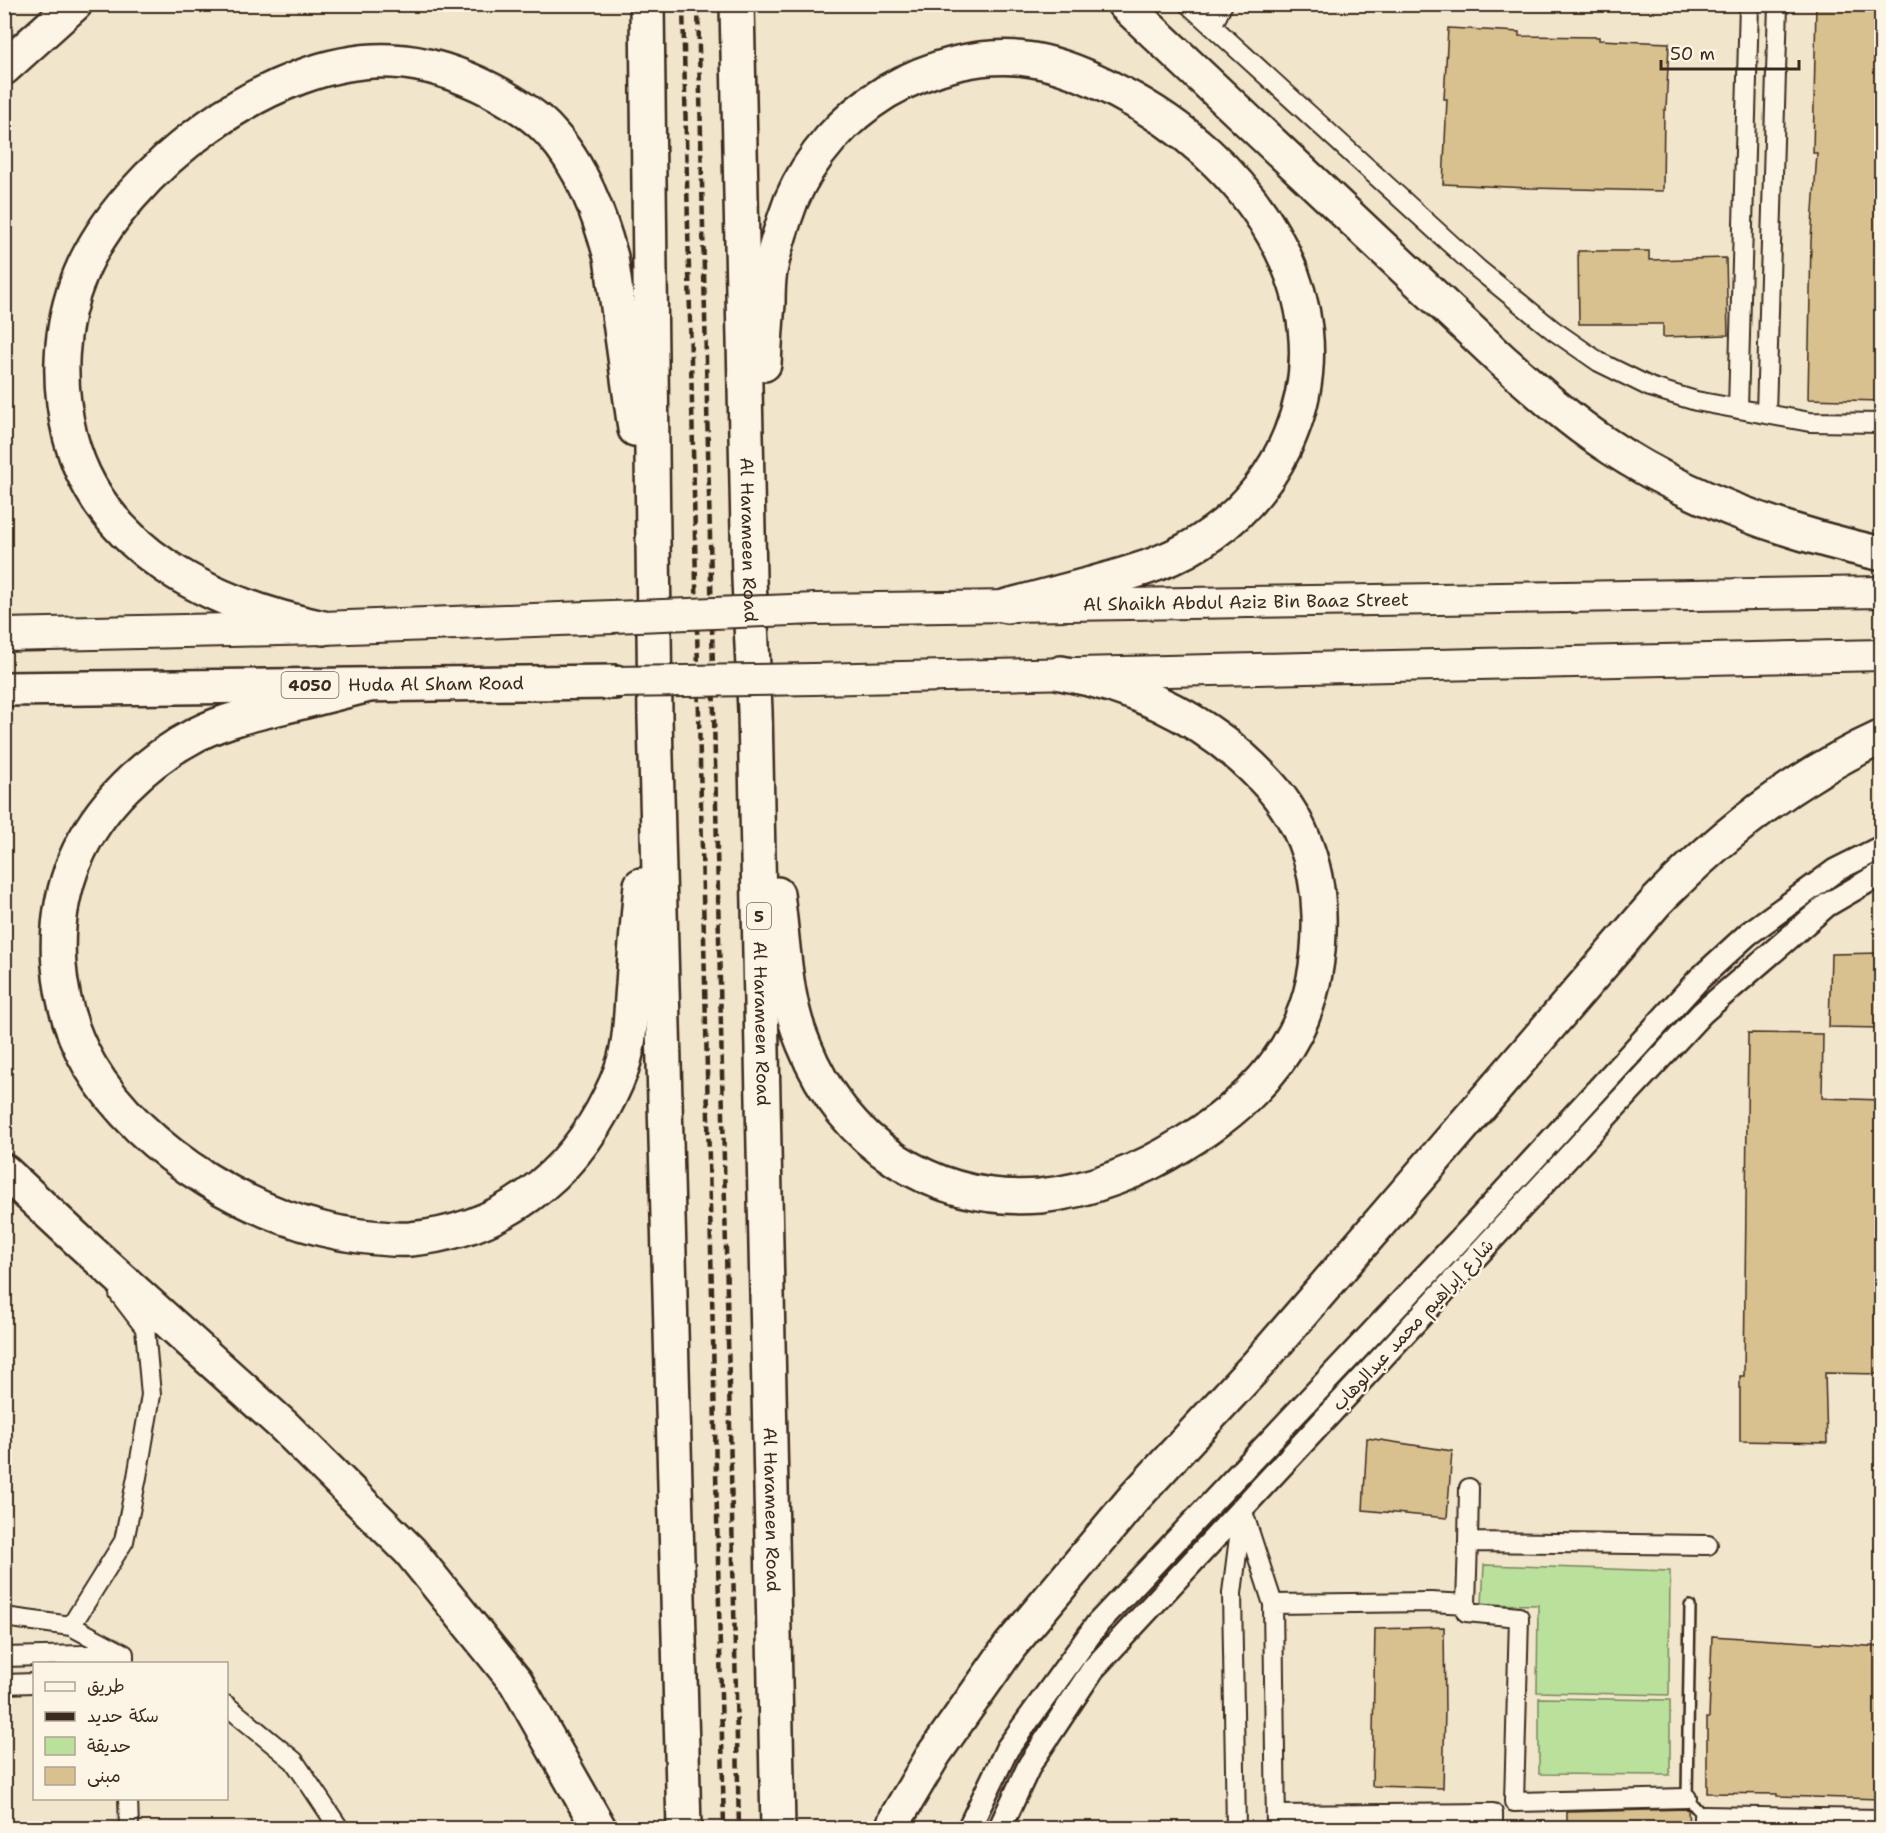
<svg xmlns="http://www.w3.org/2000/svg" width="1886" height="1833" viewBox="0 0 1886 1833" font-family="'Shantell Sans','Playpen Sans Arabic',sans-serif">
<rect width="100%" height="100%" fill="#f1e5cb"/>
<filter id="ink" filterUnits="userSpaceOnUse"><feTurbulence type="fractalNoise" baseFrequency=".0167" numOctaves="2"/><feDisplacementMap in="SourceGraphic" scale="12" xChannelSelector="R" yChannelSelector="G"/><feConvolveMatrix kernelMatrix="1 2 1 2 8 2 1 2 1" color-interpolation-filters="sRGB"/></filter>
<g filter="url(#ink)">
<path fill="#b9e19c" stroke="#7a865d" stroke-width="1.5" d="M1484 1565 1670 1571 1669 1695 1537 1692 1538 1605 1482 1604Z
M1539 1698 1670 1700V1775L1539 1774Z"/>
<path fill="#d8c08f" stroke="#3b2a1e" stroke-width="1.5" d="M1816 4H1881V315L1880 401 1808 399 1811 240 1817 153H1813Z
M1448 28 1519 32V36L1599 37V40L1669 43 1666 110H1664L1663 191 1529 188 1443 184 1447 99H1444Z
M1578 251H1649V260L1726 258 1728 335 1663 337V324H1579Z
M1881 953V1028L1829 1027 1831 954Z
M1748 1033 1823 1034 1822 1098 1881 1100V1374L1825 1373 1827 1443 1740 1441V1376H1744Z
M1367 1438 1452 1451 1447 1518 1363 1510Z
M1444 1627 1445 1711 1443 1788 1372 1786 1375 1629Z
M1712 1636 1881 1647V1799L1777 1796V1794L1707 1793V1718H1709Z
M1688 1809 1689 1828H1567V1812Z"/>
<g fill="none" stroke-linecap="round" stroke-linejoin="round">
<g stroke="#3b2a1e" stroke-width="14">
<path id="service" d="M1690 1606 1687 1798 1703 1816"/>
</g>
<g stroke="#3b2a1e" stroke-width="22">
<path id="minor" d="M1188 4 1478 269 1553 330 1599 362 1650 387 1696 401 1810 422 1882 423
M1212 26 1223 4
M1738 409 1749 4
M1766 414 1778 4
M1469 1488 1468 1542 1708 1545
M1242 1509 1273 1604 1276 1828
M1273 1604 1431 1602 1466 1604 1468 1542
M1466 1604V1612L1519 1617 1514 1802 1687 1798
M4 1617 71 1626 124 1654V1664
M71 1626 124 1541 137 1477 151 1395 145 1328 119 1294
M4 1657 122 1654
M4 1684 34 1683
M226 1705 294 1761 339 1828
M128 1798 129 1828
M1276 1815 1493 1813V1828
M1236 1828 1232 1593 1242 1514
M1703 1828V1816L1882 1819"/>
</g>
<g stroke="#3b2a1e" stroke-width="27">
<path id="tertiary" d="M969 1828 1007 1749 1098 1623 1466 1233 1699 979 1748 934 1836 870 1882 847
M1000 1828 1030 1764 1093 1669 1702 1013 1827 905 1882 873"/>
</g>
<g stroke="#3b2a1e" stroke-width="34">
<g id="primary">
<path id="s1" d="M816 609 1882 592"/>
<path d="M813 679 1882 655"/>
</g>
</g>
<g stroke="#3b2a1e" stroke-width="36">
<path id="trunk" d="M4 635 323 628 612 617"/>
</g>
<g stroke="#3b2a1e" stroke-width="38">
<g id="motorway">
<path d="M647 4 655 719 684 1828"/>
<path id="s2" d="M737 4 749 579 755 711 778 1828"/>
<path d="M1124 4 1502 360C1535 389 1568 419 1604 443 1685 498 1787 533 1882 554"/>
<path d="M4 68 75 4"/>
<path d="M764 364C765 344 766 324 768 304 768 294 768 282 770 271 774 251 784 220 791 201 810 156 845 117 886 92 929 67 983 51 1033 60 1063 65 1094 79 1120 93 1244 156 1348 293 1290 435 1275 473 1247 509 1213 533 1176 561 1135 572 1091 584 1063 591 1035 599 1007 606"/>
<path d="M323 628C215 605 100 553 70 436 57 383 59 326 80 275 123 170 275 55 392 61 425 62 462 75 491 90 512 101 534 114 550 132 582 166 599 214 611 257L635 429"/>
<path d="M369 685C341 692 313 699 286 706 256 713 225 720 197 734 145 761 98 806 75 860 48 926 54 1004 90 1066 142 1154 260 1224 360 1236 376 1238 394 1240 410 1239 501 1231 571 1177 610 1096 617 1082 624 1065 627 1049 631 1029 631 1006 633 985 635 952 638 919 641 885"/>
<path id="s3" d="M4 689 615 682"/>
<path d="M777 894C784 944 784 998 804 1045 843 1143 933 1204 1040 1196 1090 1191 1141 1171 1183 1144 1228 1117 1271 1080 1295 1033 1314 997 1320 956 1319 915 1318 863 1299 814 1262 777 1207 720 1138 687 1061 673"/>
<path d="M4 1171 79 1241 284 1426 410 1551 516 1682 599 1828"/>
<path d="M892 1828 898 1815 934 1754 1010 1646 1134 1498 1258 1364 1656 902C1721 835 1796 776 1882 737"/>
</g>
</g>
<use href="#service" stroke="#fcf5e5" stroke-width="9"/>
<use href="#minor" stroke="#fcf5e5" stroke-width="18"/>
<use href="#tertiary" stroke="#fcf5e5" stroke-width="22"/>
<use href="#primary" stroke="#fcf5e5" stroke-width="30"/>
<use href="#trunk" stroke="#fcf5e5" stroke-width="32"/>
<use href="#motorway" stroke="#fcf5e5" stroke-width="33"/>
<path stroke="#3b2a1e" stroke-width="4.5" stroke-dasharray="9 4.5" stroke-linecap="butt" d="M683 4 724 1828
M698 4 739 1828"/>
<g stroke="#3b2a1e" stroke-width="34" stroke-linecap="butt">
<path id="primary-bridge" d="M612 617 816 609
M615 682 813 679"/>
</g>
<use href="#primary-bridge" stroke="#fcf5e5" stroke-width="30"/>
</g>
</g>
<g text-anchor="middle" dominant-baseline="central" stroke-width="5" stroke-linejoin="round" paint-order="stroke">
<g fill="#fcf5e5" stroke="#75675a" stroke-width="1.5">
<rect x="281.5" y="672" width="57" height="26" rx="4.5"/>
<rect x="747" y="903" width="24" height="26" rx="4.5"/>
</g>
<g font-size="16" font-weight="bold" fill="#3b2a1e">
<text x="310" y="685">4050</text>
<text x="759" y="916">5</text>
</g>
<g font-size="18" fill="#3b2a1e" stroke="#fcf5e5">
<text stroke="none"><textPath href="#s2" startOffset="536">Al Harameen Road</textPath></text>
<text stroke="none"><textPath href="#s1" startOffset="430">Al Shaikh Abdul Aziz Bin Baaz Street</textPath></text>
<text stroke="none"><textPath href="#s3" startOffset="432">Huda Al Sham Road</textPath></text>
<text stroke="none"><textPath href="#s2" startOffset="1020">Al Harameen Road</textPath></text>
<text transform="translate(1413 1325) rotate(-47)">شارع إبراهيم محمد عبدالوهاب</text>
<text stroke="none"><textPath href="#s2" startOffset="1506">Al Harameen Road</textPath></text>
</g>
</g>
<rect width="1886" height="1833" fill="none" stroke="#fcf5e5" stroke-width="24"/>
<rect x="12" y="12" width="1862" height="1809" fill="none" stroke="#3b2a1e" stroke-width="2" filter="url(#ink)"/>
<rect x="33" y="1662" width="195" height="138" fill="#fcf5e5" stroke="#afa495" stroke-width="1.5"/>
<rect x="45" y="1682" width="30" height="9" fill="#fcf5e5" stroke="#afa495" stroke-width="1.5"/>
<text x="87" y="1692" font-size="18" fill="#3b2a1e">طريق</text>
<rect x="45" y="1712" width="30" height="9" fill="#3b2a1e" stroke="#afa495" stroke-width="1.5"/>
<text x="87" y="1722" font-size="18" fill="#3b2a1e">سكة حديد</text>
<rect x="45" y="1737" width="30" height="18" fill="#b9e19c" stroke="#afa495" stroke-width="1.5"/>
<text x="87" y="1752" font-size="18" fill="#3b2a1e">حديقة</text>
<rect x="45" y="1767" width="30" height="18" fill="#d8c08f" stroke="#afa495" stroke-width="1.5"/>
<text x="87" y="1782" font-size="18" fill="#3b2a1e">مبنى</text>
<path d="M1661 60v9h138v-9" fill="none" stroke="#3b2a1e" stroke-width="3"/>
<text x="1670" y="60" font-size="18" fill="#3b2a1e" stroke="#fcf5e5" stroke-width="4.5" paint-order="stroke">50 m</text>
</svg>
